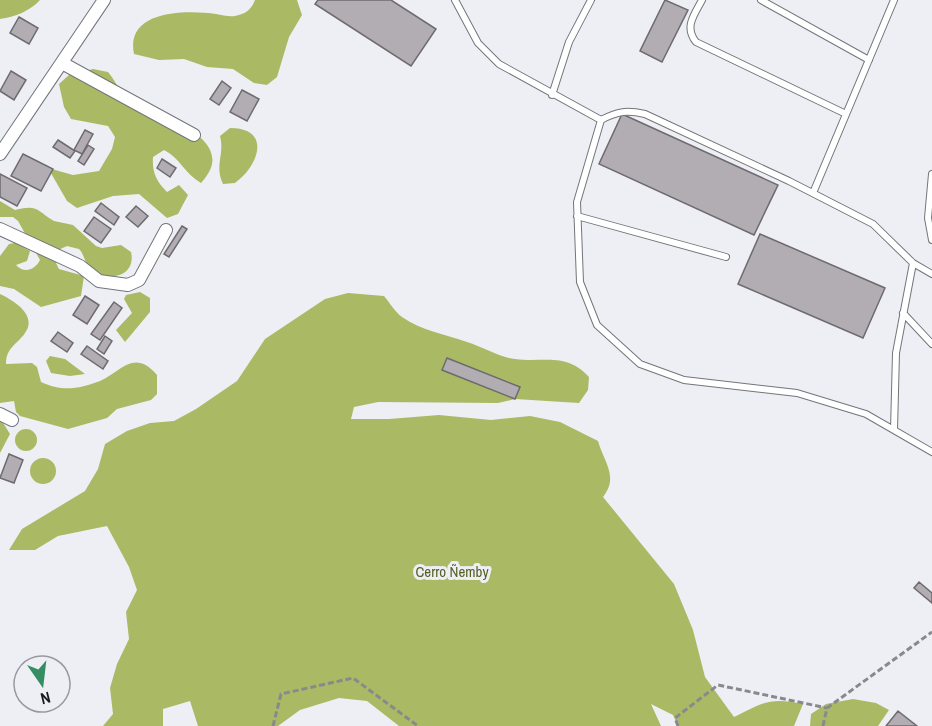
<svg xmlns="http://www.w3.org/2000/svg" width="932" height="726" viewBox="0 0 932 726" font-family="'Archivo Narrow',sans-serif">
<rect width="100%" height="100%" fill="#edeff5"/>
<path fill="#a9b964" d="M0 0H40C30 11 15 17 0 19Z
M255 0H297L302 15 289 37 277 77 267 85 254 83 233 69 207 67 184 59 159 60 134 54C125 10 186 10 216 14 224 15 230 18 239 15 247 13 252 8 255 0Z
M93 69 108 72C114 79 119 90 125 95 150 115 245 136 201 183 185 174 180 158 164 150L153 157C152 172 156 181 167 192L179 185 188 195 178 214 167 218 139 194 113 196 77 208 67 201 48 168 73 175 99 171 112 149 115 137 108 126 71 119 64 107 59 84 69 75Z
M230 128C272 128 259 166 235 183L223 184C214 165 225 155 220 136Z
M0 201 15 210C38 204 36 210 54 221L73 225 96 246 102 248 121 245 131 252C137 279 103 283 89 266 84 261 84 254 79 249L67 246 56 251V263L59 269 84 276 81 296 41 307 14 289 0 286V256L9 244 15 243 30 251 27 261 16 265C24 274 35 270 40 260L18 221 13 217H0Z
M140 292 150 298V312L125 342 116 330 132 313 124 299 126 295Z
M348 293 384 296C390 303 395 312 402 317 422 331 445 334 467 342 483 347 499 357 515 359 543 363 566 352 589 377L588 390 579 403 515 399 498 403 378 402 354 407 351 419H389L439 415 491 420 530 416 560 422 598 441C604 462 619 477 603 497L674 584 693 630 705 677 734 717C764 702 770 697 803 704L794 726H678L673 715 651 704 661 726H399L367 701 339 698 300 710 278 726H198L190 701 163 709V726H103L113 714 110 688 117 664 129 639 126 612 137 590 129 567 107 526 58 536 35 550H9L22 529 85 491 98 469 105 444 127 431 150 423 174 421 196 409 237 381 265 339 325 299Z
M0 294C13 300 38 315 25 333 17 345 6 347 6 364L32 363 37 367 41 382C62 392 79 389 100 381 121 372 134 348 157 375V394L151 400 117 409 107 418 68 429 20 416 16 412 14 401 0 403Z
M50 356 65 359 85 374 70 376 51 373 46 361Z
M0 418 10 434 0 453Z
M15 440a11 11 0 1 1 22 0a11 11 0 1 1-22 0Z
M30 471a13 13 0 1 1 26 0a13 13 0 1 1-26 0Z
M853 699 876 703 889 710 878 726H810L811 714 826 704Z"/>
<path fill="#b1adb2" stroke="#6e6a6f" stroke-width="1.5" d="M318 0H391L436 29 411 66 315 4Z
M665 0 688 10 662 62 640 51Z
M19 17 38 28 29 44 10 33Z
M11 71 26 80 14 100 0 91Z
M222 81 231 88 219 105 210 99Z
M242 90 259 99 247 121 230 112Z
M622 114 778 185 754 235 599 164Z
M85 130 93 134 82 154 74 150Z
M58 140 75 151 70 158 53 147Z
M88 145 94 149 84 165 78 161Z
M23 154 53 169 41 191 11 176Z
M162 159 176 168 170 177 157 168Z
M0 174 27 188 17 206 0 197Z
M101 203 119 217 114 225 95 211Z
M136 206 148 216 138 227 126 217Z
M94 217 111 229 101 243 84 231Z
M182 226 187 229 169 257 164 254Z
M760 234 885 288 863 338 738 284Z
M85 296 99 305 87 324 73 315Z
M114 302 122 308 100 340 91 334Z
M58 332 73 343 67 352 51 341Z
M105 336 112 341 104 354 97 349Z
M87 346 108 361 103 369 81 354Z
M447 358 520 387 515 399 442 370Z
M9 454 23 460 14 483 0 478Z
M919 582 932 593V603L914 588Z
M898 711 917 726H886Z"/>
<g fill="none" stroke-linecap="round" stroke-linejoin="round">
<g stroke="#73757a" stroke-width="8">
<path id="lane" d="M455 0 478 43 499 64 601 120
M702 0C694 15 684 27 696 42L846 114
M761 0 869 60
M552 95 569 42 591 0
M932 174 928 218 932 240
M813 193 894 0
M577 216 726 257
M932 274 913 263 873 224 789 181 645 114C627 110 618 111 601 120L577 202 580 282 597 325 640 364 684 380 797 393 866 414 932 452
M903 313 932 344
M894 430 896 353 913 263"/>
</g>
<g stroke="#73757a" stroke-width="14">
<path id="street" d="M62 63 194 135
M0 154 104 0
M0 229 80 266 99 281 128 285 139 280 166 230
M0 414 12 420"/>
</g>
<path stroke="#88898d" stroke-width="3" stroke-dasharray="6 3" stroke-linecap="butt" d="M273 726 281 694 353 678 418 726
M678 726 675 718 718 685 827 708
M823 726 827 708 932 632"/>
<use href="#lane" stroke="#fff" stroke-width="6"/>
<use href="#street" stroke="#fff" stroke-width="12"/>
</g>
<g text-anchor="middle" dominant-baseline="central" stroke-width="6" stroke-linejoin="round" paint-order="stroke">
<g font-size="15" fill="#545e21" stroke="#edeff5">
<text x="452" y="571">Cerro Ñemby</text>
</g>
</g>
<g transform="translate(42 684) rotate(166)"><circle r="28" fill="#edeff5" stroke="#999a9f" stroke-width="1.5"/>
<path d="M0-4.5L10 22L0 15L-10 22Z" fill="#348d63"/>
<text y="-9" font-size="16" font-weight="bold" text-anchor="middle" fill="#1a1b1d">N</text>
</g>
</svg>
